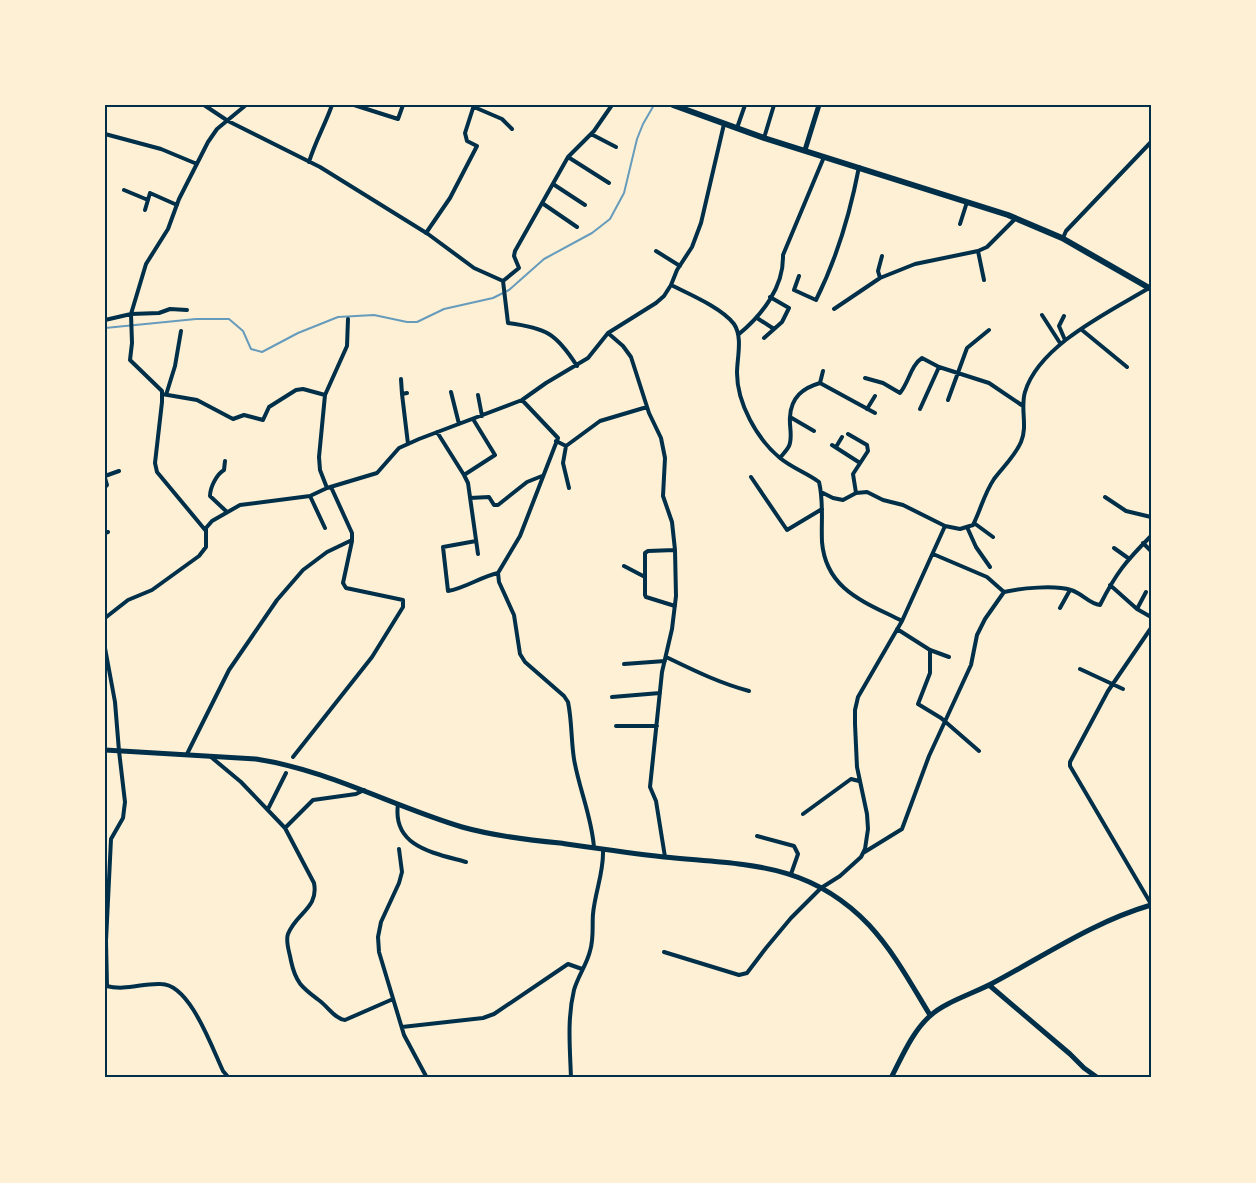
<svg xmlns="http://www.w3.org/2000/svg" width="1256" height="1183" viewBox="0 0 1256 1183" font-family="Mulish,sans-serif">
<rect width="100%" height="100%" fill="#fdf0d5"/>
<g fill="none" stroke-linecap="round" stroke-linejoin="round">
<path stroke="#669bbc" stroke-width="2" d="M105 328 196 319H229L243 331 251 349 262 352 298 333 338 317 374 315 407 322H417L444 309 493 298 509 290 544 259 592 233 610 219 624 193 637 139 643 124 654 105"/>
<path stroke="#003049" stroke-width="4" d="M204 105 228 121 320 167 428 234 474 268 503 281
M354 105 398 119 403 105
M474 107 502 119 512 129
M737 128 745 105
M105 134 161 149 197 164
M591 134 616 147
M764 138 774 105
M568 157 609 183
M309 162C315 142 325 125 332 105
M553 184 585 205
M124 190 148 200
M542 203 577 227
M145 210 150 193 177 205
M960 224 967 202
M426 233 450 198 477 146 467 141 465 133 474 105
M1063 238 1066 231 1151 142
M656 251 680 266
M978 251 984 280
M799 276 794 290 816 300C837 258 850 214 859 167
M880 278 878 271 882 256
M503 281 519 268 514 256 515 251 568 157 594 131 612 105
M503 281 508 323C546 328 556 333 577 366
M671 285C689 294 722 308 734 324 743 337 737 358 737 373 737 403 757 439 780 458 792 468 807 473 819 482 824 502 821 522 822 542 826 590 865 602 902 621
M834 309 880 278 915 264 978 251 987 247 1016 218
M187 310 170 309 159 313 131 314 132 343 130 360 162 391V402L155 463 157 472 206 531
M1042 315 1060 343
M1064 316 1059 326 1065 340
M757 318 774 329
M105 320 131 314 146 264 168 229 179 199 208 142 217 129 246 105
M1082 330 1127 367
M608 333 623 346 631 357 649 413 661 438 665 458 663 496 672 522 675 550 676 596 672 629 662 672 650 787 656 801 665 857
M739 334C762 315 784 287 783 255L824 157
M764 338 782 322 789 308 770 297
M865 378 883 383 900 393C909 382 911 365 922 358L939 367 989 383 1023 406
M401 379 402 394
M820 383 875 413
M451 392 459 424
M407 393 402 394 408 444
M162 394 197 400 233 419 244 415 263 420 269 407 296 390 303 389 325 395
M166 395 175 366 181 331
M478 395 482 416
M522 400 558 438 520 536 498 573 499 582 514 615 520 654 525 662 564 696 568 702C572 721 571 740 574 759 579 789 592 817 594 848
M948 400 967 348 989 330
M867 409 875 396
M920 409 939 367
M790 417 814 431
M437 432 464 475 495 455 473 419
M848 434 867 445 868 451 853 474 856 493
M556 441 566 446 600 421 647 407
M832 445 860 463
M566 446 563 463 569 488
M836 447 842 437
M780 458C783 454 787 450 789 446 793 437 789 426 790 417 791 397 803 388 820 383L823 371
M225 461 224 470C217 474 210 487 210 496L227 512
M464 475 468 483 478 554
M105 476 119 471
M751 477 787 530 822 509
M105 478 107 485 105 487
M327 488 320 470 319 457 325 395 347 346 348 319
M821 492 833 498 843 500 856 493 867 492 883 500 903 505 945 526 960 529 973 525C981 509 984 494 994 479 1003 467 1015 456 1021 442 1028 426 1020 408 1025 392 1039 345 1109 312 1149 288
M310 496 325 528
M1105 497 1126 511 1151 517
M470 498 489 497 494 505H498L527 482 542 476
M974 523 993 537
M967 527 976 547 990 567
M105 533 108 532
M476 541 443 547 448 591C466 588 480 577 498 573
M1143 543 1151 551
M1114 548 1128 558
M933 554 987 577 1004 592C1021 588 1055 585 1071 590 1082 593 1089 604 1100 605 1116 573 1126 561 1151 536
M624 566 645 577
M1110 585 1137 609 1151 617
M675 606 646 597 645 595V553L648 551 675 550
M1060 608 1070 590
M1137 609 1146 592
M105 618 128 600 152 590 199 556 206 547V528L212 521 240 505 310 496 327 488 377 473 399 448 419 439 522 400 546 383 588 358 608 333 656 303 664 296 671 285 677 270 692 247 701 223 724 124
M1151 628 1108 691 1070 762V766L1151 904
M897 629 930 650 949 657
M105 648 115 702 119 751 125 802 123 818 111 839 106 941 107 986
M930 650V673L918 704 941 718 979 751
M666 657C693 670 719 683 749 691
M624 664 665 661
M1080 669 1123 689
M612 697 660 693
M616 726H657
M187 754 229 670 277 600 303 570 327 552 352 540V533L331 487
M211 757 241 782 285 828 314 883C319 908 296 913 288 934 285 942 290 953 291 961 296 984 303 988 320 1001 328 1007 335 1019 345 1020L393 999
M293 757 372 657 403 607V600L346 588 343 583 352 541
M398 804C392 847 434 853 466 862
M268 809 286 773
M803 814 851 779 859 781
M285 828 313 800 356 794 364 790
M757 836 794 846 798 854 791 874
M399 849 402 872 399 883 381 922 378 937 379 952 404 1035 427 1078
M863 853 902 829 929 756 971 665 977 635 985 619 1004 592
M664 952 739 975 747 973 766 948 791 918 821 888 840 876 861 857 865 849 868 829 867 814 857 767 855 724V710L858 697 902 621 945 526
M106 986C127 991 141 983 161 984 190 984 212 1048 223 1071L229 1078
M402 1027 483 1018 494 1014 568 964 582 969
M571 1078C570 1048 567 1019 574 990 578 976 587 964 590 951 594 938 592 927 593 914 595 892 604 872 603 850"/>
<path stroke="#003049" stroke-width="5" d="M805 150 819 105
M105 750 256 759C328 770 392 806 462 827 494 836 528 840 560 843 595 848 629 853 664 857 744 865 808 861 869 925 894 952 911 984 930 1015
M989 985 1070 1054 1084 1068 1098 1078
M891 1078C902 1057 912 1032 930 1016 943 1003 974 993 991 984 1044 956 1093 922 1151 905"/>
<path stroke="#003049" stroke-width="6" d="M673 105 764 138 1008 215 1062 238 1151 289"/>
</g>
<rect width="1256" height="1183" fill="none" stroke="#fdf0d5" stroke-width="213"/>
<rect x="106" y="106" width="1044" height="970" fill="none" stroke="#003049" stroke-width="2"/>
</svg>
